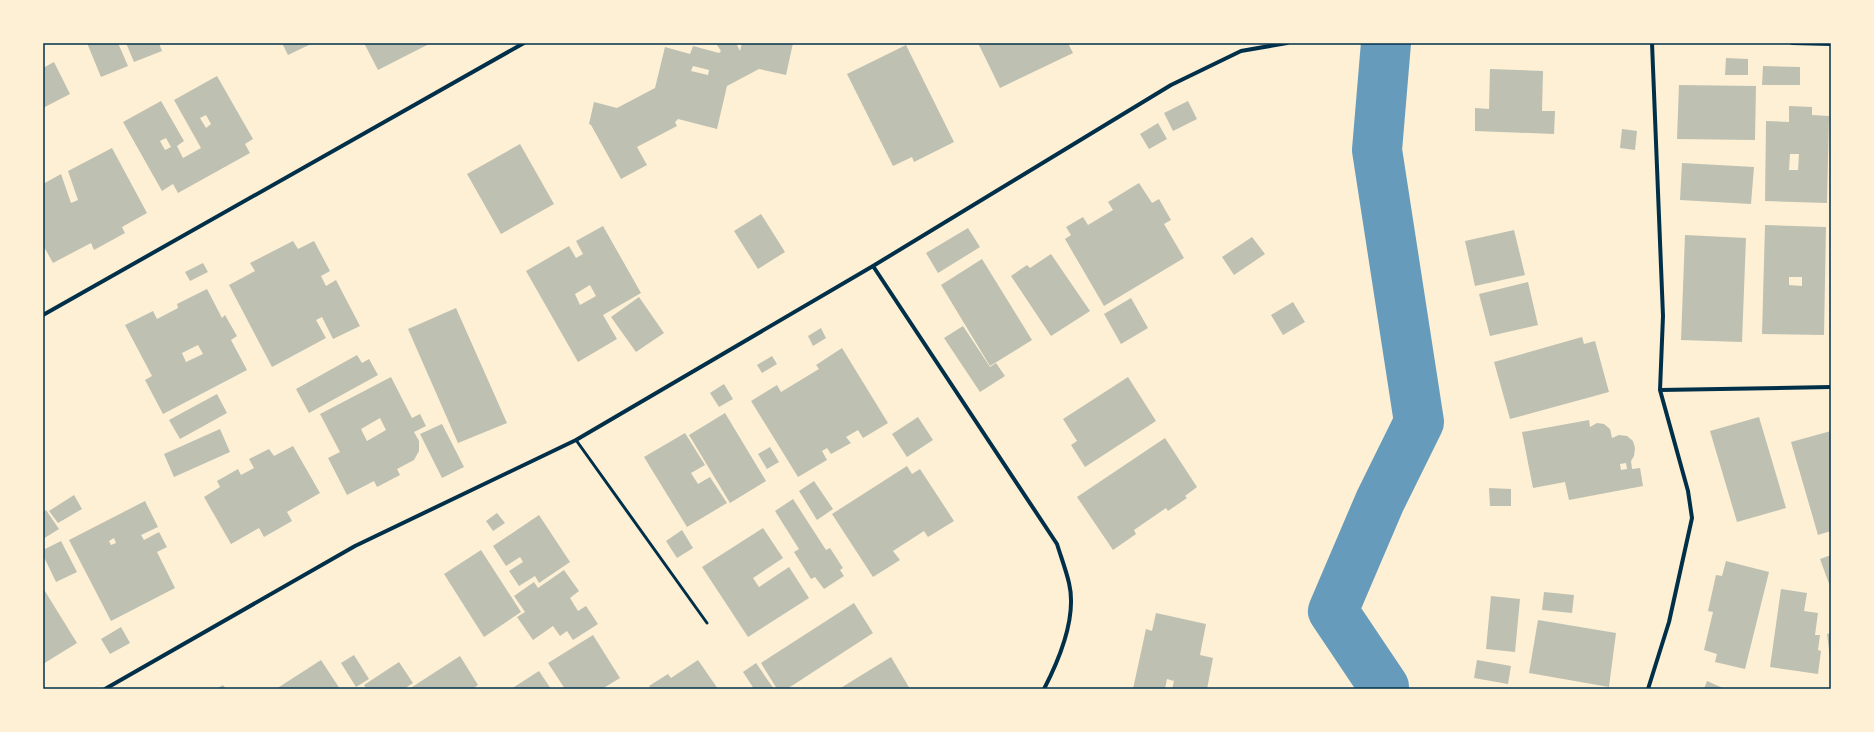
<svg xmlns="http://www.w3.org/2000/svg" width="1874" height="732" viewBox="0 0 1874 732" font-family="'Asap Condensed',sans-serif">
<rect width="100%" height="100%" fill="#fdf0d5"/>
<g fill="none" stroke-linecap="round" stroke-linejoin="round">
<path stroke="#669bbc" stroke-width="50" d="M1384 689V687L1333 611 1380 501 1419 422 1377 150 1386 43"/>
</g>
<path fill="#bec0b2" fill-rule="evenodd" d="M87 43H118L128 66 101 77Z
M126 43H159L162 51 134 62Z
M282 43H313L288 55Z
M364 43H431L378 70Z
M721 43H736L740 51 742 43H793L786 75 759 69 727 86 717 129 678 119 675 122 677 126 637 147 647 165 621 179 591 125 589 124 594 102 617 108 655 88 665 47 690 54 693 46 719 53 721 51 717 45ZM693 66 709 70 708 75 691 71Z
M978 43H1068L1073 53 1000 88Z
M906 45 954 142 914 162 912 157 893 166 847 74Z
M1726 58 1748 59V75H1725Z
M54 62 70 94 43 108V68Z
M1763 66 1800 67V85H1762Z
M1490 69 1543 71 1542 111H1555L1554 134 1475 131V108L1489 109Z
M217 76 253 139 245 144 250 153 178 193 173 184 162 191 123 122 161 101 184 141 177 146 183 158 201 148 174 100ZM206 115 211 124 206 128 200 118ZM166 138 171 147 165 150 160 141Z
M1679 85 1756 86 1755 140 1677 139Z
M1188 101 1197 119 1173 131 1164 113Z
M1789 106 1812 107V115L1829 116 1827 203 1765 201 1766 121 1789 122ZM1790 154H1799L1798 170H1789Z
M1158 123 1167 139 1149 149 1140 134Z
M1622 129 1637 131 1635 150 1620 148Z
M520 144 554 204 501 234 467 174Z
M112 148 147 213 122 227 125 233 94 250 91 243 53 263 43 245V184L61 174 71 203 78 200 68 171Z
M1682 163 1754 167 1751 204 1680 200Z
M1139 183 1152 203 1159 199 1171 220 1164 224 1184 258 1104 306 1065 239 1071 235 1066 227 1083 217 1088 225 1113 210 1108 202Z
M761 214 785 252 758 269 734 231Z
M1765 225 1826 227 1824 335 1762 334ZM1789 277H1802V286L1789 285Z
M603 226 641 293 603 315 617 339 578 362 526 271 569 246 576 258 583 254 576 241ZM590 285 596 296 580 305 575 294Z
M968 228 980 247 938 273 926 253Z
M1514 230 1525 275 1475 286 1465 241Z
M1685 235 1746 238 1742 342 1681 340Z
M1252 237 1265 254 1234 275 1222 257Z
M293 241 298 249 314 241 330 271 321 276 326 286 336 280 360 326 333 339 322 317 316 320 326 338 272 367 229 285 255 271 250 263Z
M1051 254 1090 311 1051 336 1011 276 1027 265 1030 268Z
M982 259 1032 340 990 366 941 285Z
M203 263 208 272 190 281 185 272Z
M1528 282 1538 325 1490 336 1479 294Z
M207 289 222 318 225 315 237 336 231 340 247 370 163 414 145 380 152 376 125 325 153 311 157 319 178 308 177 304ZM198 345 203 354 186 362 182 353Z
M639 297 664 333 636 352 611 317Z
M1131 298 1148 328 1121 344 1104 314Z
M1293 302 1305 322 1283 335 1271 315Z
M456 308 507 423 458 443 408 329Z
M963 326 990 367 996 363 1005 376 980 392 944 338Z
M821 328 826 338 813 346 808 336Z
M1582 337 1584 344 1595 341 1609 392 1510 419 1494 362Z
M842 348 888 423 863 438 858 430 846 437 851 443 831 454 827 448 822 451 827 460 798 477 751 401 777 385 781 392 819 369 816 365Z
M357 355 362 363 369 359 378 375 309 413 296 389Z
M772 356 777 364 762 373 757 365Z
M391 377 412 418 420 414 426 426 414 432 419 441V451L414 460 397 469 400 475 377 487 374 481 347 495 328 458 340 452 320 414ZM380 418 386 430 367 441 361 429Z
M1128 377 1156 421 1085 467 1071 445 1077 441 1063 419Z
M724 384 733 399 719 407 710 393Z
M217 394 227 413 180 439 169 420Z
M725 413 766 481 730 503 689 435Z
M918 417 933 440 907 457 892 434Z
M1759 417 1786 508 1737 522 1710 431Z
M1589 420 1590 427 1597 423 1604 424 1610 429 1612 438 1619 435 1627 436 1633 441 1635 448 1634 456 1631 461 1632 469 1640 468 1643 486 1569 500 1565 482 1533 488 1522 432ZM1626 463 1627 469 1621 470 1620 464Z
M442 424 464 467 442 478 420 434Z
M220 429 230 452 174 477 164 454Z
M1831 431V531L1818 535 1791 442Z
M685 433 705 465 691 473 698 484 710 477 727 503 687 527 644 457Z
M1165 438 1197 487 1185 496 1187 498 1168 511 1166 508 1134 530 1136 534 1113 550 1077 497Z
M293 446 320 493 287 512 292 521 264 537 259 528 231 544 204 497 220 487 217 481 238 469 241 475 254 468 249 459 269 449 274 456Z
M770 447 779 462 767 469 758 454Z
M907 466 912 474 920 469 954 521 928 537 924 531 893 551 900 560 873 577 832 514Z
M814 481 833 509 817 520 799 491Z
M1489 488 1511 489V506H1490Z
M74 495 82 509 58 523 49 511Z
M793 499 826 550 830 548 843 568 840 570 844 576 824 589 815 577 811 579 794 552 799 549 775 511Z
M145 501 158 527 141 535 144 540 159 532 167 547 157 552 175 588 111 621 69 540ZM114 538 116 543 111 545 109 541Z
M46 510 59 529 43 539V513Z
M497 513 505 523 493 531 486 521Z
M539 515 570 562 539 583 535 576 519 586 509 571 523 562 520 557 506 566 493 546Z
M763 528 783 558 753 578 759 587 789 567 809 598 748 637 702 567Z
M682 530 693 548 677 558 666 541Z
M61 541 77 572 56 582 43 555V550Z
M481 550 521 612 484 637 444 574Z
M1831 555V589L1820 559Z
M1726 561 1769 572 1745 669 1715 662 1717 654 1704 650 1713 612 1708 611 1716 575 1722 576Z
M564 570 579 591 570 598 578 611 586 606 598 624 573 640 567 631 560 636 553 626 533 640 517 617 525 612 514 596 534 582 538 588Z
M43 588 77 643 43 664Z
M1781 589 1807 593 1804 611 1818 613 1815 635H1820L1818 650 1821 651 1818 674 1770 667Z
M1544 592 1574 595 1572 613 1542 610Z
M1491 596 1520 599 1515 652 1486 649Z
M854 603 873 633 787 689H777L761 663Z
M1156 613 1206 624 1200 655 1213 658 1207 689H1172L1174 681 1167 679 1165 689H1133L1146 629 1152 631Z
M1538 620 1616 633 1609 687 1529 673Z
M121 627 130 643 110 654 101 639Z
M1831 633V658H1830L1827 634Z
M593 635 620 678 602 689H565L548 663Z
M354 655 369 679 356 687 341 663Z
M460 656 478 685 472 689H409Z
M891 657 910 689H839Z
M321 660 340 689H276Z
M698 660 718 689H651L649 686 668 674 671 678Z
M1477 660 1511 666 1508 684 1474 678Z
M399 662 413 683 404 689H366L364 685Z
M756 663 774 689H754L743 672Z
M539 671 551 689H511Z
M1707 681 1725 689H1704Z
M223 685 226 689H216Z"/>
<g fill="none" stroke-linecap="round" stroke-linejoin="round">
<path stroke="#003049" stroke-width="3" d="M576 440 707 623"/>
<path stroke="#003049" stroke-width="4" d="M1792 43 1831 44
M873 266 1057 544C1061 557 1066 570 1069 583 1077 616 1059 660 1044 689
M43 315 524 43
M1660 390 1831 387
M105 689 355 546 576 440 873 266 1171 85 1241 51 1287 43
M1648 689 1669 622 1692 518 1688 491 1660 390 1663 316 1652 43"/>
</g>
<rect width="1874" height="732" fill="none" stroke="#fdf0d5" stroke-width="88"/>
<rect x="44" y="44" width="1786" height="644" fill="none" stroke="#003049" stroke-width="1.5"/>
</svg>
